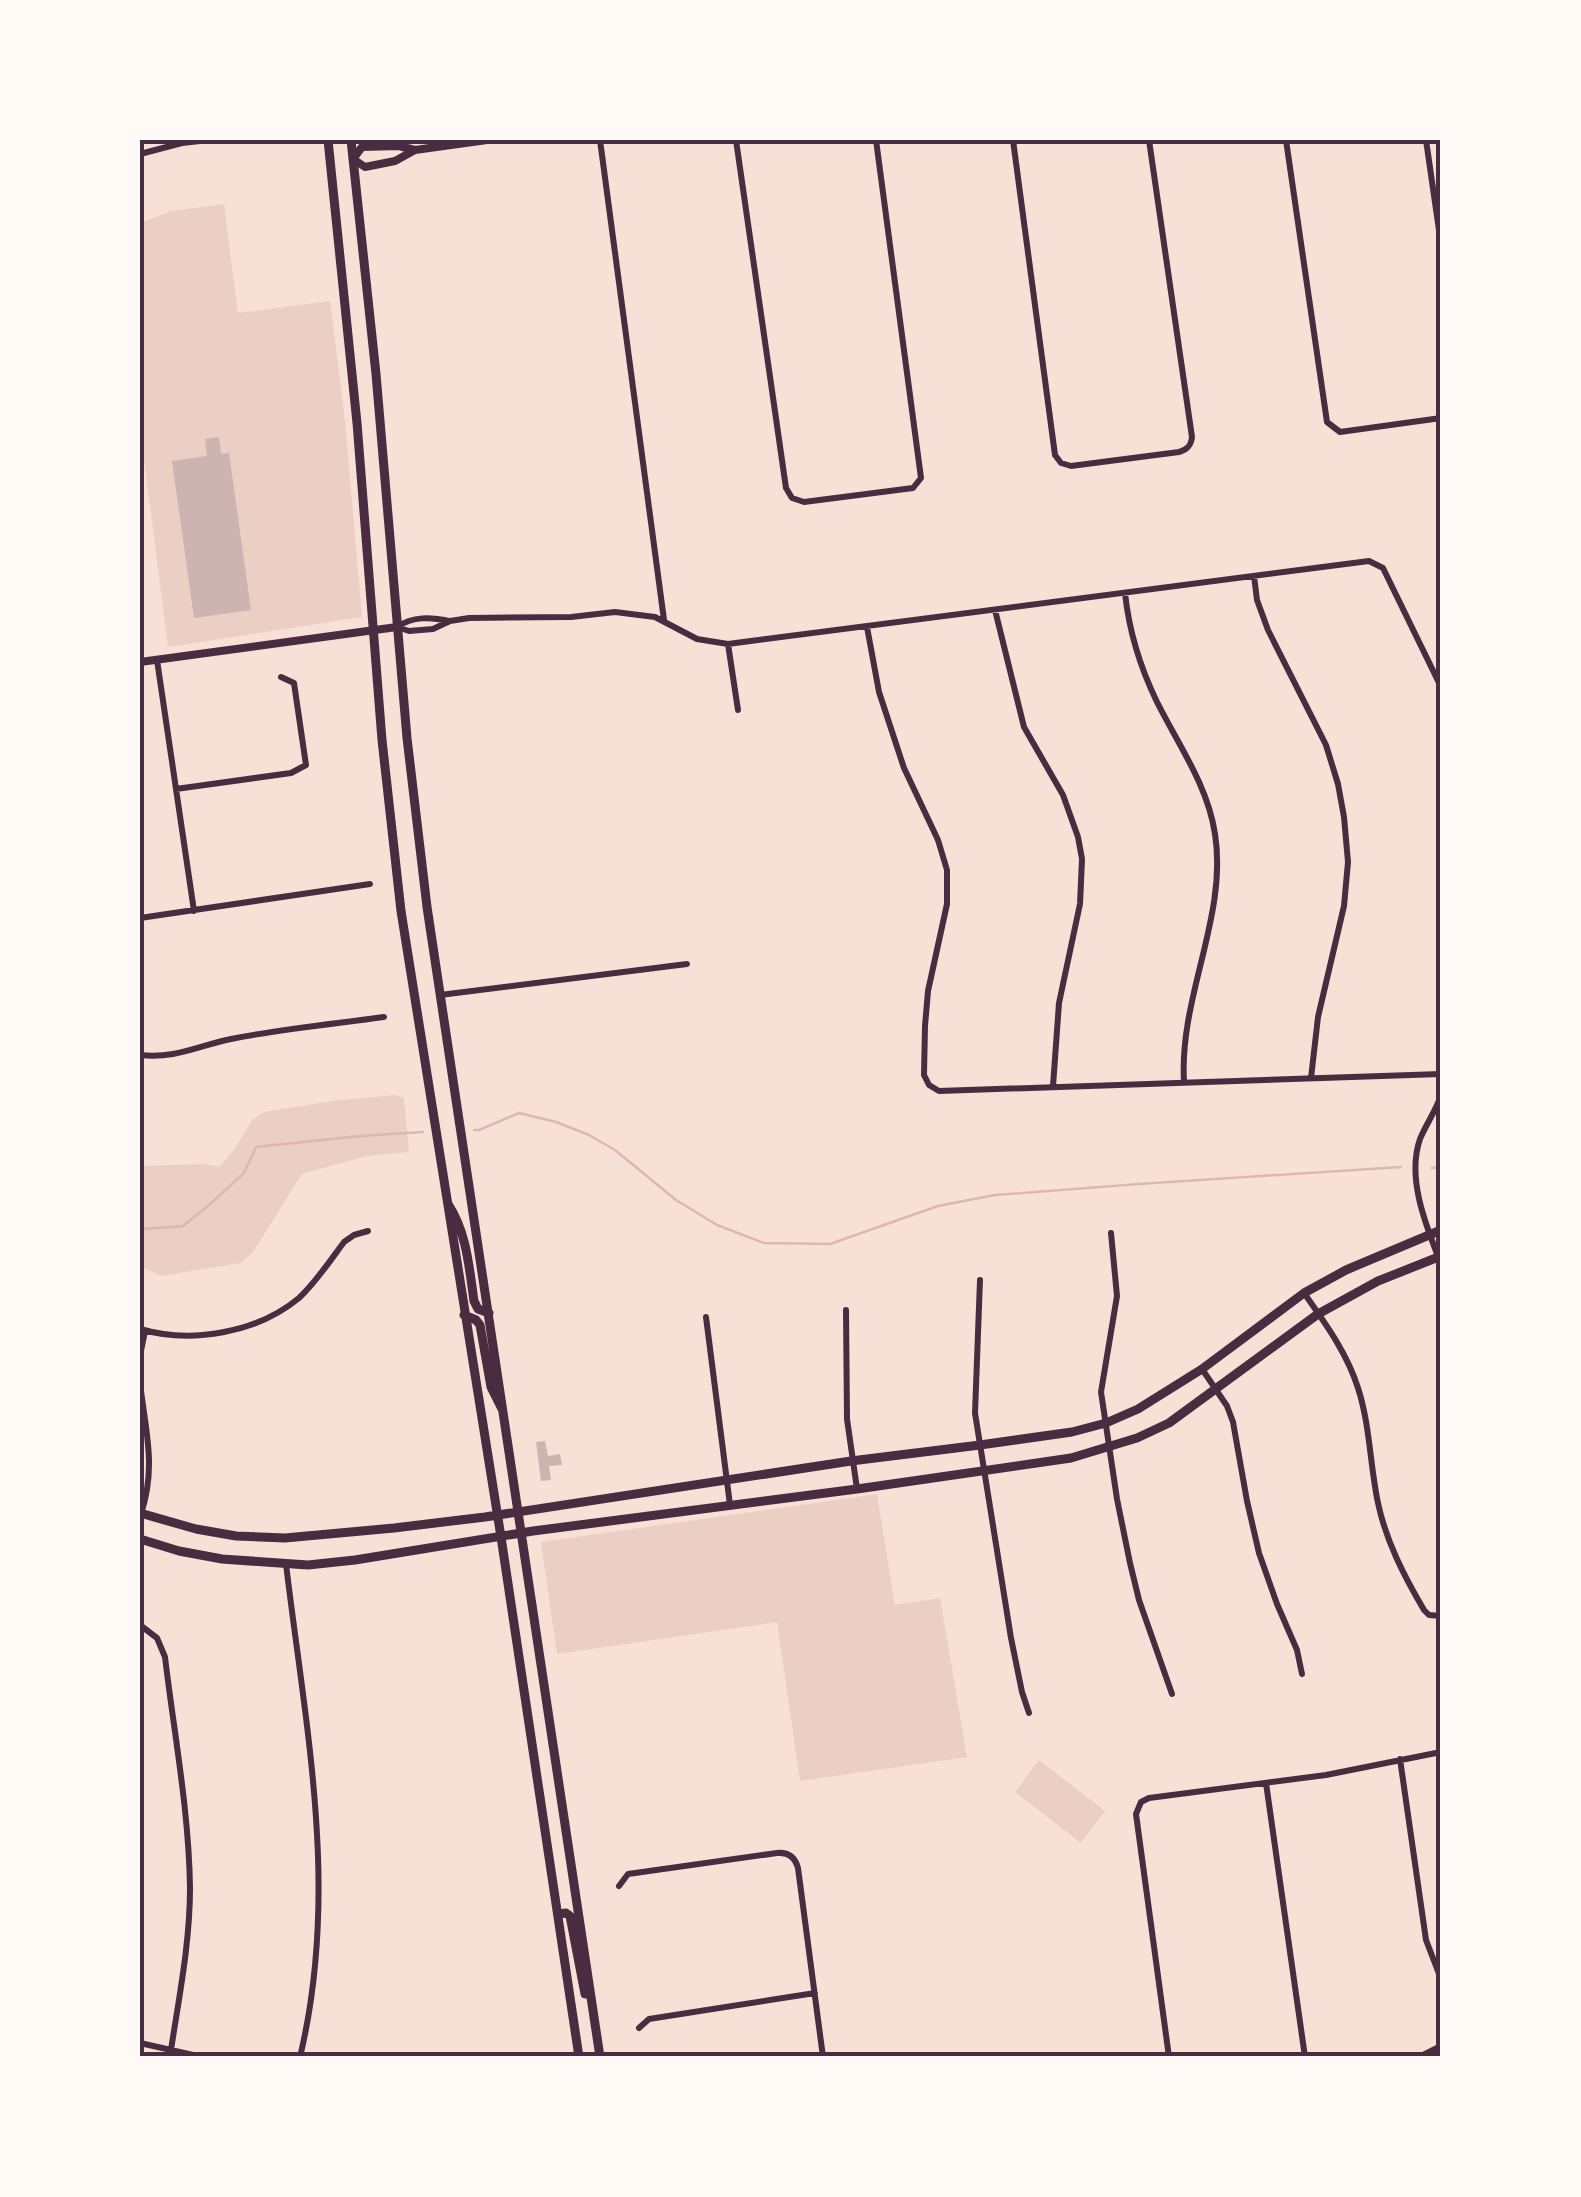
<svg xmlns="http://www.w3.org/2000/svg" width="1581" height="2197" viewBox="0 0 1581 2197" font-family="'Fira Sans Condensed',sans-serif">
<rect width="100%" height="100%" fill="#f7e1d7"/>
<path fill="#ebcfc5" d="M224 204 238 313 330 301 345 421 362 617 168 647 140 428V223L171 211Z
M395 1095 404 1098 409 1152 367 1156 302 1174 253 1252 240 1263 161 1276 140 1266V1166L206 1164 219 1167 234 1150 252 1120 264 1112 332 1101Z
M877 1494 895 1605 940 1598 967 1757 800 1781 777 1622 557 1654 541 1542Z
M1039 1760 1105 1811 1081 1843 1015 1792Z"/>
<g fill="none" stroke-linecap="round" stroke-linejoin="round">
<path stroke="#dcb8b0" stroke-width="2.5" d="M474 1130H479L519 1113 556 1122 589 1135 615 1150 676 1200 717 1225 764 1243 830 1244 938 1206 995 1195 1139 1184 1401 1167
M1432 1168 1441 1167
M140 1224 144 1229 183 1226 208 1206 244 1173 256 1147 360 1136 423 1132"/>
</g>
<path fill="#ccb4b1" d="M219 437 221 454 229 453 251 610 194 618 172 461 207 456 205 439Z
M545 1441 548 1456 560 1454 562 1465 549 1466 551 1480 541 1481 536 1442Z"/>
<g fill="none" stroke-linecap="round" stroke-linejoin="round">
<path stroke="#4a2c40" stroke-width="6" d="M600 140 664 620
M736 140 786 488 792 498 804 502 913 488 921 478 876 140
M1013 140 1055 455 1061 463 1071 466 1179 452C1187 450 1191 446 1192 437L1149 140
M1286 140 1327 422 1340 432 1441 418
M1426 140 1441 244
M140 154 182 143 209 140
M1254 576 1257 600 1268 630 1326 745 1338 784 1344 817 1348 862 1344 906 1318 1017 1311 1078
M1125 593C1129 631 1140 667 1157 702 1178 744 1208 786 1215 834 1228 916 1179 997 1184 1081
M995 610 1024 727 1063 795 1078 837 1082 859 1080 904 1059 1003 1053 1086
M397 627 409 631 433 629 450 621 469 618 571 617 615 612 655 617 697 639 728 644 1369 561 1383 568 1441 687
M397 627C413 616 431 617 449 621
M867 627 879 692 904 768 938 840 947 870V904L928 991 925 1026 924 1075 929 1085 939 1091 1441 1074
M728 644 738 710
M157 660 194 911
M176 789 291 773 306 765 294 683 281 677
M140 918 370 884
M440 995 687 964
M140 1055C176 1059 197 1046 231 1039 281 1029 333 1024 384 1017
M1441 1095C1436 1111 1426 1124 1420 1139 1406 1179 1427 1228 1441 1264
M1111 1233 1117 1296 1101 1392 1117 1499 1130 1563 1139 1600 1172 1694
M980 1280 975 1413 1011 1638 1022 1692 1029 1713
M1304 1293C1325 1323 1347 1353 1358 1388 1370 1425 1370 1465 1378 1503 1386 1541 1404 1576 1424 1610L1429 1615 1441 1616
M846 1310 847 1419 857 1489
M706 1317 730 1505
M140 1329C191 1344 257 1333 299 1298 316 1282 330 1261 344 1242L354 1235 368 1231
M140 1356 145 1331
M1202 1369 1227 1406 1233 1422 1247 1501 1259 1553 1277 1604 1297 1650 1302 1674
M140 1382C145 1430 157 1465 141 1514
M286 1564C306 1731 340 1890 300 2057
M140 1625 157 1638 165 1657C174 1733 189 1811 190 1888 190 1943 179 1997 171 2050
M1400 1759 1426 1940 1441 1979
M1266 1783 1305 2057
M619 1886 628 1874 777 1853C788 1852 795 1857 798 1868L823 2057
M639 2028 649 2019 815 1993
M140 2043 202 2057
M1169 2057 1136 1814 1141 1802 1149 1798 1326 1775 1441 1752
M1419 2057 1441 2046"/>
<path stroke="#4a2c40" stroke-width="8" d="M415 150 399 146 362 147 353 159 365 167 395 161 415 150 487 140
M140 662 397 627"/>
<path stroke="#4a2c40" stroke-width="9" d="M328 140 357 423 382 740 401 911 501 1537 579 2057
M351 140 376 374 407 738 427 907 600 2057
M448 1204C467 1233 469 1267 474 1301L478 1309 489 1313
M464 1315 476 1320 480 1325 491 1387 502 1409
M140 1513 196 1529 236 1536 285 1538 394 1528 485 1517 851 1461 980 1445 1072 1432 1106 1423 1138 1409 1202 1369 1304 1293 1346 1270 1441 1230
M140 1539 179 1551 222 1559 308 1565 355 1560 533 1531 857 1489 1071 1458 1137 1438 1169 1423 1318 1314 1378 1281 1441 1256
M558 1914 566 1913 570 1916 585 1994"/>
</g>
<rect width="1581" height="2197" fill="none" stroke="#fffaf5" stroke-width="285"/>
<rect x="142" y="142" width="1296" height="1912" fill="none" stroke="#4a2c40" stroke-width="4"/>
</svg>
